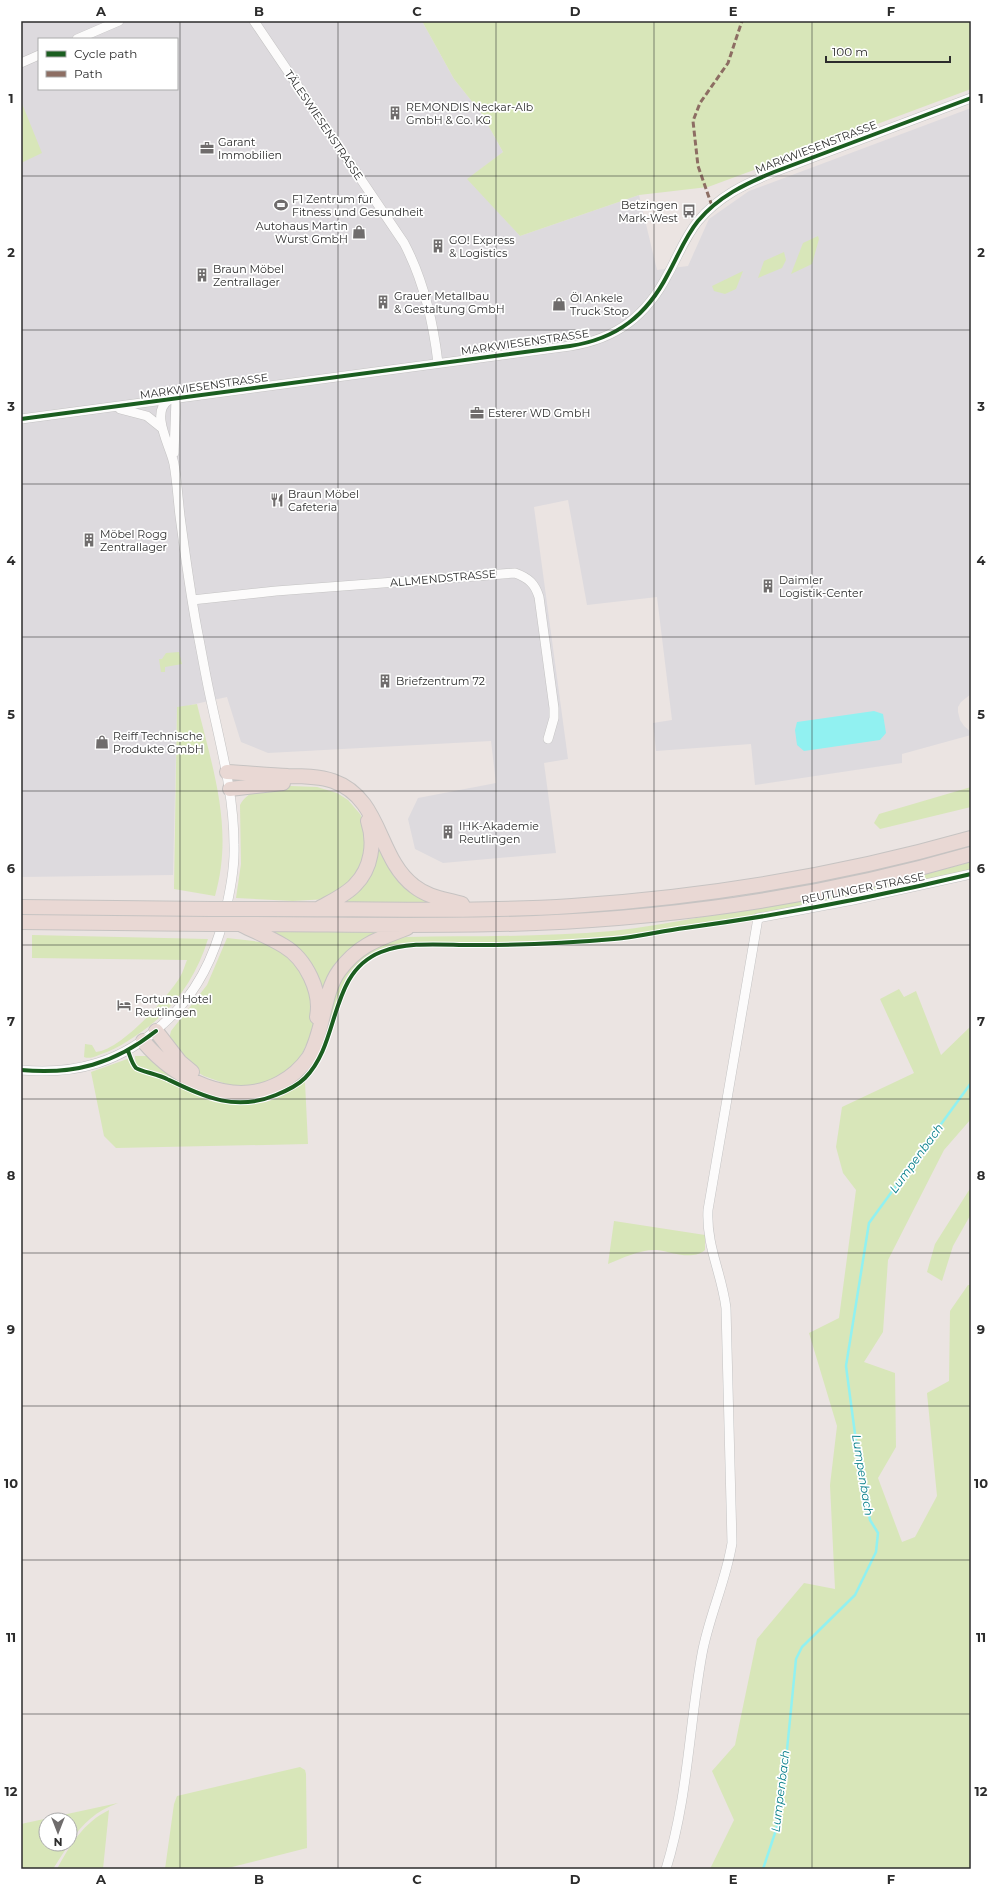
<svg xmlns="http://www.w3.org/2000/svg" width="992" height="1890" viewBox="0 0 992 1890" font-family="Montserrat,sans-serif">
<rect width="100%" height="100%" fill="#ebe4e2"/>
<path fill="#dddade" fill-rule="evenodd" d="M21 21H422L454 79 482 114 503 152 468 179 520 236 639 195 657 270 688 266 709 219 749 191 971 108V694L961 702 958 707V712L960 720 964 726 971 732V735L902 754V763L755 785 751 744 656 751 653 723 672 720 657 597 587 605 568 500 534 507 568 759 544 763 556 853 443 863 415 849 408 819 418 798 496 783 491 741 268 753 241 742 227 697 177 708 173 875 21 877ZM39 39H177V89H39Z"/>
<path fill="#d8e6b9" d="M422 21H971V89L708 187 639 195 520 236 467 179 503 152 482 114 454 79Z
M21 101 42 153 21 163Z
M818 236 819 239 812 264 791 274 803 243Z
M784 252 786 260 782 268 758 278 764 261Z
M743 271 736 289 725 294 714 291 712 286Z
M179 652 182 664 165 667V672H161L159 659H162L166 653Z
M197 704C213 770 234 829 215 896L174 889 177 707Z
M291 786 317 787 337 793 348 800 360 814 365 823 369 844 353 884 327 899 293 901 236 898 241 864 240 805C249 787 272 788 291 786Z
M971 787V807L880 829 874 823 879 814Z
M379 843 445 906 337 903Z
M971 862V870C879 892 786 911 692 924 665 928 639 934 611 936 543 942 474 943 406 943 378 947 362 955 346 978 335 1008 326 1056 303 1078 295 1086 281 1092 271 1095 222 1109 203 1091 161 1073 148 1067 135 1074 135 1056H149L227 1095 300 1072 343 974 358 957 387 941 406 937C475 936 544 937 612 931 642 928 672 922 702 917 792 904 883 887 971 862Z
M261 930 386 931 378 936 325 995 319 985Z
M32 935 208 939C195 981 171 1013 134 1037 125 1043 117 1048 107 1052 100 1054 91 1060 84 1057L85 1044 92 1045 96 1052C121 1050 167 998 180 977 183 972 185 965 187 960L32 958Z
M227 938 270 943 294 960 315 1000 314 1028 302 1054 294 1065 282 1074 269 1081 255 1085H229L204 1076 192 1069 169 1039 171 1031 207 985Z
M899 989 904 997 916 991 941 1055 971 1026V1119L944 1150 888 1260 883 1332 864 1362 895 1373 896 1447 878 1478 902 1542 915 1537 937 1496 927 1393 949 1381 950 1311 968 1285H971V1869H710L734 1820 712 1771 735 1745 757 1639 804 1583 835 1589 830 1485 837 1426 809 1333 839 1318 856 1190 843 1173 836 1147 842 1107 914 1073 880 999Z
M130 1058C135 1078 146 1071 161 1078 213 1103 252 1121 305 1082L308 1144 116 1148 104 1136 91 1072Z
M971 1187V1214L953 1246 942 1281 927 1272 935 1244Z
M614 1221 705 1235V1250C692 1261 672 1252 657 1250 640 1249 623 1258 608 1264Z
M300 1767 305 1770 306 1774 307 1848 224 1869H165L174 1804 177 1796Z
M118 1803C96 1811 83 1823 70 1842V1820H46V1844H69L53 1869H21V1824Z
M109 1810 103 1869H57C70 1845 84 1822 109 1810Z"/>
<path fill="#91f1f1" d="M874 711 883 714 886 733 880 740 804 751 797 745 795 730 797 722Z"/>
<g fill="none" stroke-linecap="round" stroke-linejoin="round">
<path stroke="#91f1f1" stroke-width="2.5" d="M763 1869 776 1830 784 1780 796 1659 802 1647 855 1595 876 1552 878 1533 870 1520 857 1449 846 1366 869 1223 971 1083"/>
<g stroke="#c4c3c3" stroke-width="10">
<path id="minor" d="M254 21 404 243C424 281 433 320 438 363
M77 39 119 21
M21 63 39 55
M120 409 147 416 162 428
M21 419 570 346C617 339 647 315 668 274 678 256 685 237 698 221 719 196 745 184 774 172L971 98
M174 453 176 399
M192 600 276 591 515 573C529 578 535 584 539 597L554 708V718L548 739
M21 1070C76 1075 122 1062 163 1024 196 995 214 959 224 917 230 893 235 869 234 845 234 797 222 751 212 705 206 679 202 654 197 629 190 591 185 554 180 516 178 499 177 481 174 464 171 447 149 412 169 400
M666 1869C688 1798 689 1726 702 1654 709 1616 726 1581 732 1543L726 1308C722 1274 706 1246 708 1210L758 918 853 900 971 874"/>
</g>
<g stroke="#c6c3c2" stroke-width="16">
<path id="highway" d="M227 772C247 773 267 775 288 776 302 776 319 776 333 781 382 798 377 858 414 886 429 898 446 899 462 904
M230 789 283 783
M21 907 211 909
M243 909C353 908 462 913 572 906 707 897 841 875 971 838
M318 909C330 902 346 895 355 885 372 868 375 842 368 821
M21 922 208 924
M239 924C338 924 437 927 536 923 682 917 830 895 971 854
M242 925C256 932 271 938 284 946 306 959 322 992 317 1017
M156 1031 180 1062 192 1072
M143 1041C175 1079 232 1109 280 1083 291 1077 302 1067 309 1057 324 1031 323 993 339 971 358 945 378 939 407 928"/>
</g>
<use href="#minor" stroke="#fcfbfb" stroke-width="9"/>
<use href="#highway" stroke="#e9d8d4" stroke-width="14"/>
<g stroke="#c6c3c2" stroke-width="16" stroke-linecap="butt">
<path id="highway-bridge" d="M211 909H243
M208 924H239"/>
</g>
<use href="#highway-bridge" stroke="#e9d8d4" stroke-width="14"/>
<path stroke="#8d6e63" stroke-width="3" stroke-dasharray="6 3" stroke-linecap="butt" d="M712 206 698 166 693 121 700 103 728 63 742 21"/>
<g stroke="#fff" stroke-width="6">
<path id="cycleway" d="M21 419 570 346C617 339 647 315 668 274 678 256 685 237 698 221 719 196 745 184 774 172L971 98
M128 1051C130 1056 132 1064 136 1068 140 1071 160 1075 167 1079 205 1097 235 1112 276 1095 286 1091 297 1086 305 1078 341 1042 328 973 381 952 411 940 449 946 481 945 525 945 570 943 614 939 638 937 661 931 685 928 781 915 876 897 971 874
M21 1070C74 1075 114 1064 156 1031"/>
</g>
<use href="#cycleway" stroke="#1b5e20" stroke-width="4"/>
</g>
<path fill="none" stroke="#2c2c2c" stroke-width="1" stroke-opacity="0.55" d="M180 21V1869M338 21V1869M496 21V1869M654 21V1869M812 21V1869M21 176H971M21 330H971M21 484H971M21 637H971M21 791H971M21 945H971M21 1099H971M21 1253H971M21 1406H971M21 1560H971M21 1714H971"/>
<defs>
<g id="building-bare" transform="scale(1.08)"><path d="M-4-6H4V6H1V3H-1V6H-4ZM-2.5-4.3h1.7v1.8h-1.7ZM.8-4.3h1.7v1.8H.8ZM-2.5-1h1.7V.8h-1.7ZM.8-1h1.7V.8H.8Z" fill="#6f6c6c" stroke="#fff" stroke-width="2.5" paint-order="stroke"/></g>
<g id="office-bare" transform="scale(1.08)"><path d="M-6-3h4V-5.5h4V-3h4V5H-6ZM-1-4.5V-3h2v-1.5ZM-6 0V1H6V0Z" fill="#6f6c6c" stroke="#fff" stroke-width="2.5" paint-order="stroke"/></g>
<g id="stadium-bare" transform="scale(1.08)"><path d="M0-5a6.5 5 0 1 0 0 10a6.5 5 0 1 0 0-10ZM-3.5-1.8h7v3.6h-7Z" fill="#6f6c6c" stroke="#fff" stroke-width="2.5" paint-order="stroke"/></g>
<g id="bus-bare" transform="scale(1.08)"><path d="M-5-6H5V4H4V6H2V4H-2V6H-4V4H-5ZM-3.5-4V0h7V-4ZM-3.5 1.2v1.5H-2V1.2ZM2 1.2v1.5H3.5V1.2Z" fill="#6f6c6c" stroke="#fff" stroke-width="2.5" paint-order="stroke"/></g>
<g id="shop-bare" transform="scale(1.08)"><path d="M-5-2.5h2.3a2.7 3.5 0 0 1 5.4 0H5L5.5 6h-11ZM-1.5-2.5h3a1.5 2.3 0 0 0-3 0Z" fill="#6f6c6c" stroke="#fff" stroke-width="2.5" paint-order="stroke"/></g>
<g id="restaurant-bare" transform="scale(1.08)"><path d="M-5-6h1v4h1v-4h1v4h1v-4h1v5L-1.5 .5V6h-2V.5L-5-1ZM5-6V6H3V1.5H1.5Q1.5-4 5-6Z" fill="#6f6c6c" stroke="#fff" stroke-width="2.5" paint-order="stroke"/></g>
<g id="hotel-bare" transform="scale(1.08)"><path d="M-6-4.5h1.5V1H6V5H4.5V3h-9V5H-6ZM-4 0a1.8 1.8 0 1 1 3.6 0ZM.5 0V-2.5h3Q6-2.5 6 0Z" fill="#6f6c6c" stroke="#fff" stroke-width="2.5" paint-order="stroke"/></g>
</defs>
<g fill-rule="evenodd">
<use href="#building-bare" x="395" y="113"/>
<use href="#office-bare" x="207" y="148"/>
<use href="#stadium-bare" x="281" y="205"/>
<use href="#bus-bare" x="689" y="211"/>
<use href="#shop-bare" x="359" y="232"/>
<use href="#building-bare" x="438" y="246"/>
<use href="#building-bare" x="202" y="275"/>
<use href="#building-bare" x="383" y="302"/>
<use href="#shop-bare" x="559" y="304"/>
<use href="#office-bare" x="477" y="413"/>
<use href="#restaurant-bare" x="277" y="500"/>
<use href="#building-bare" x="89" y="540"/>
<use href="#building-bare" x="768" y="586"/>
<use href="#building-bare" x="385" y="681"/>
<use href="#shop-bare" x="102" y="742"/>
<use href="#building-bare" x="448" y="832"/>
<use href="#hotel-bare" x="124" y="1005"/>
</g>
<g text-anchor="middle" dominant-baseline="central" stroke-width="3.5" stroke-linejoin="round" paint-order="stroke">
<g font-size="11" fill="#2c2c2c" stroke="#fff" text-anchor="start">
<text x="406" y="107">REMONDIS Neckar-Alb<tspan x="406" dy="13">GmbH &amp; Co. KG</tspan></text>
<text x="218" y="142">Garant<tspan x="218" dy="13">Immobilien</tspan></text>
<text x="292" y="199">F1 Zentrum für<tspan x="292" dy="13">Fitness und Gesundheit</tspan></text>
<text x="678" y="205" text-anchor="end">Betzingen<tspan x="678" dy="13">Mark-West</tspan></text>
<text x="348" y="226" text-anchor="end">Autohaus Martin<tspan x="348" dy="13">Wurst GmbH</tspan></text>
<text x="449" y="240">GO! Express<tspan x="449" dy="13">&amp; Logistics</tspan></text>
<text x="213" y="269">Braun Möbel<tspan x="213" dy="13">Zentrallager</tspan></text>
<text x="394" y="296">Grauer Metallbau<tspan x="394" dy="13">&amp; Gestaltung GmbH</tspan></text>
<text x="570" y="298">Öl Ankele<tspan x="570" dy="13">Truck Stop</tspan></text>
<text x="488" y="413">Esterer WD GmbH</text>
<text x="288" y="494">Braun Möbel<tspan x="288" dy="13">Cafeteria</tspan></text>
<text x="100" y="534">Möbel Rogg<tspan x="100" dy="13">Zentrallager</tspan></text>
<text x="779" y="580">Daimler<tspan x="779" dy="13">Logistik-Center</tspan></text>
<text x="396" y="681">Briefzentrum 72</text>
<text x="113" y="736">Reiff Technische<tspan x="113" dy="13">Produkte GmbH</tspan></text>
<text x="459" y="826">IHK-Akademie<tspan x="459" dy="13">Reutlingen</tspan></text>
<text x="135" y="999">Fortuna Hotel<tspan x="135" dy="13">Reutlingen</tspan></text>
</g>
<g font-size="11" fill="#2c2c2c" stroke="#fff">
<text transform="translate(324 125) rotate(56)">TÄLESWIESENSTRASSE</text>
<text transform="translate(816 147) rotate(-21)">MARKWIESENSTRASSE</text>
<text transform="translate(525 342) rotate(-8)">MARKWIESENSTRASSE</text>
<text transform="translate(204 386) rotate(-8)">MARKWIESENSTRASSE</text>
<text transform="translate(443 578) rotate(-5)">ALLMENDSTRASSE</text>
<text transform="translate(863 888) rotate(-11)">REUTLINGER STRASSE</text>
</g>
<g font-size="12" font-style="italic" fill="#077f8a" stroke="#fff">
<text transform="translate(916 1158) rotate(-54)">Lumpenbach</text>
<text transform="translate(863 1475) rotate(81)">Lumpenbach</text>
<text transform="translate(780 1791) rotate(-83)">Lumpenbach</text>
</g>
</g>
<rect width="992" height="1890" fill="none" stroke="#ffffff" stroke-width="44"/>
<rect x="38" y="38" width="140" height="52" fill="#ffffff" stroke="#ababab"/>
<rect x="46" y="51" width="20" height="6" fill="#1b5e20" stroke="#ababab"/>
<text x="74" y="58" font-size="12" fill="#2c2c2c">Cycle path</text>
<rect x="46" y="71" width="20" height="6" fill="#8d6e63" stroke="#ababab"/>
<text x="74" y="78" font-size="12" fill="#2c2c2c">Path</text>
<g transform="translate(58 1832) rotate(180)"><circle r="19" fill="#ffffff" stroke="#ababab"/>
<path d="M0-3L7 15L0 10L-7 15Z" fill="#6f6c6c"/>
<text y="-6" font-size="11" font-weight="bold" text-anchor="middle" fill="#2c2c2c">N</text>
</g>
<path d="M826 56v6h124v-6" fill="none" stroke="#2c2c2c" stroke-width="2"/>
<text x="832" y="56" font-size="12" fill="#2c2c2c" stroke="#ffffff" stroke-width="3" paint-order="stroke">100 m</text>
<rect x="22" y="22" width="948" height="1846" fill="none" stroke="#2c2c2c" stroke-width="1.5"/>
<g font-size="13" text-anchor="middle" font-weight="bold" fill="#2c2c2c">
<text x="101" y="16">A</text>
<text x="259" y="16">B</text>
<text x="417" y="16">C</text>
<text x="575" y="16">D</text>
<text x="733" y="16">E</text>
<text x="891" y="16">F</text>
<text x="11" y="103">1</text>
<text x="981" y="103">1</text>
<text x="11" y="257">2</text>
<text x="981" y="257">2</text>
<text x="11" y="411">3</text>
<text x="981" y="411">3</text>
<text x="11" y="565">4</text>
<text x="981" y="565">4</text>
<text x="11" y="719">5</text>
<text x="981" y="719">5</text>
<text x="11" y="873">6</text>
<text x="981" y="873">6</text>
<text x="11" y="1026">7</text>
<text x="981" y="1026">7</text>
<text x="11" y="1180">8</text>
<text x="981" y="1180">8</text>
<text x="11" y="1334">9</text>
<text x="981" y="1334">9</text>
<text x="11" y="1488">10</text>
<text x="981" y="1488">10</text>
<text x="11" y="1642">11</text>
<text x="981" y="1642">11</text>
<text x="11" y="1796">12</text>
<text x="981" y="1796">12</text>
<text x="101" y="1884">A</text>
<text x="259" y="1884">B</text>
<text x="417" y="1884">C</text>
<text x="575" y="1884">D</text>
<text x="733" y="1884">E</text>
<text x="891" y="1884">F</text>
</g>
</svg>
